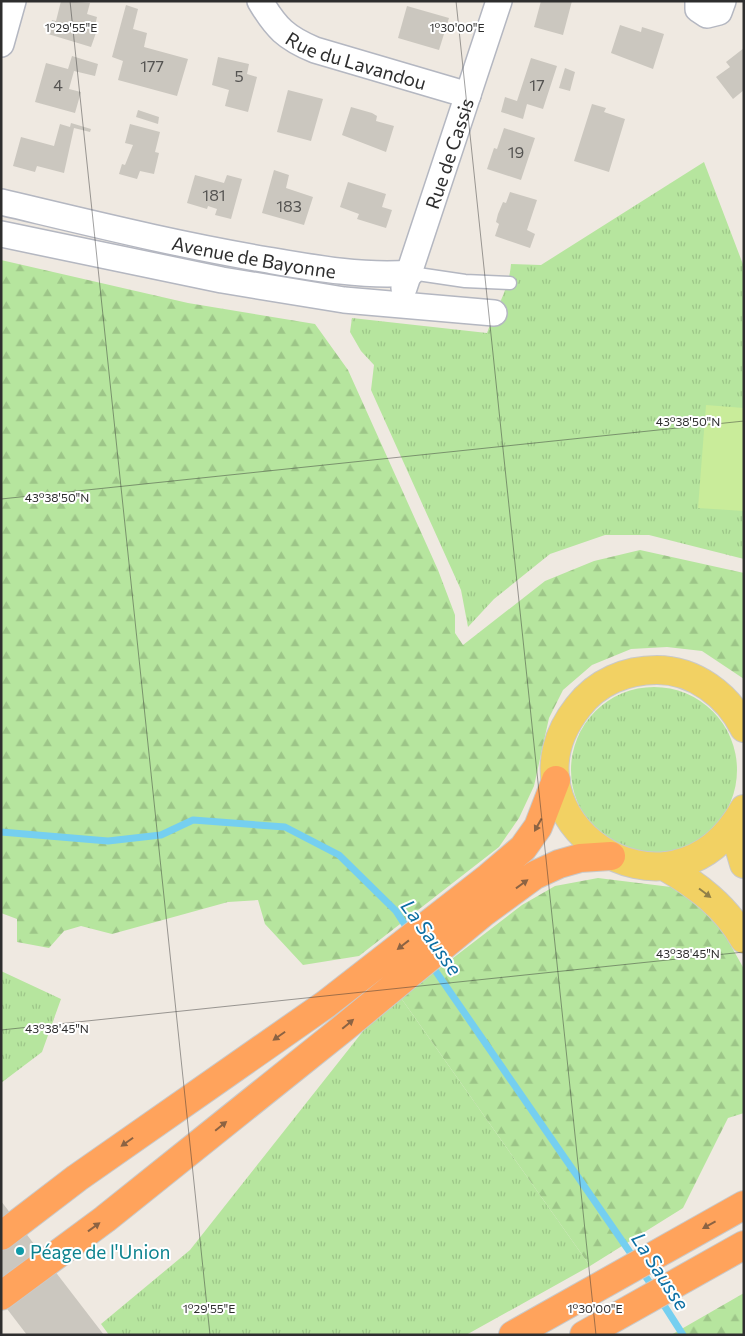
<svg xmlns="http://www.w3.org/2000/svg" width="745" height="1336" viewBox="0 0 745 1336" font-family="Commissioner,sans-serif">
<defs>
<pattern id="grass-tufts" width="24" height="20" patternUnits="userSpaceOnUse" patternTransform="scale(1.25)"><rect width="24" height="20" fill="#b6e59e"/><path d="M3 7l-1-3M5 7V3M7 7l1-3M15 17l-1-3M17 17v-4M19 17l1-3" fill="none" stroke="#9dc588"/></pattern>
<pattern id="forest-firs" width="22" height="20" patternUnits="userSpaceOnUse" patternTransform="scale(1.25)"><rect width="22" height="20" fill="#b6e59e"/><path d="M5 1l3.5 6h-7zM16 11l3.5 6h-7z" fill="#9dc588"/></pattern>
</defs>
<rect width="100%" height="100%" fill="#efe9e1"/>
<path fill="url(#grass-tufts)" d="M704 162 744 267V559L649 535H605L550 554 494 599 468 627 461 590 371 390 374 365 361 351 350 332 352 318 487 333C496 308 509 290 511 264L541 265Z
M571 770a83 83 0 1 1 166 0a83 83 0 1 1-166 0Z
M1 971 61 999 42 1052 1 1083Z
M401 998 590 1266 466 1335H109L101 1324 190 1250 375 1016Z"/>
<path fill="url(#forest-firs)" d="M1 260 188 303 315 324 348 370 438 570 455 615V633L463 645 545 581 594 561 640 550 744 573V679L702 651 667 647 631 649 592 665 563 690 549 718 534 786 519 818 499 847 359 956 303 965 265 924 258 900 228 902 112 934 81 926 64 931 49 948 17 942V919L1 913Z
M598 878 671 887 699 901 717 921 744 969V1113L728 1118 683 1208 590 1266 401 998 522 905 555 886Z
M744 1293V1335H671Z"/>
<path fill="#c9ec9a" d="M706 405 744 408V511L698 508Z"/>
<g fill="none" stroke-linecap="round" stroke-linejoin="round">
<path stroke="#75cff0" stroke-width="7" d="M1 832 108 841 161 835 193 820 285 827 339 855 396 911 409 931
M430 963 636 1261
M641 1270 655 1290
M660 1299 683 1335"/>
</g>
<path fill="#cbc7bf" d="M61 1 90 3 87 14 97 17 94 30H97L91 47 48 34 52 20 56 21Z
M541 1H572L563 35 534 27Z
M126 5 138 9 133 29 147 33 144 47 188 59 177 96 118 80 123 61 112 57Z
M407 6 449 18 439 50 398 38Z
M620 25 641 32 642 27 664 34 653 69 611 53Z
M744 48V90L733 99 716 77 730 67 726 62Z
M72 56 98 64 95 76 74 71 69 89 81 92 75 113 35 102 46 63 68 69Z
M218 57 249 64 247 74 257 77 248 112 225 106 229 90 212 85Z
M531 58 557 66 543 109 527 104 523 119 501 112 505 97 517 101Z
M565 68 575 72 570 91 559 88Z
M288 90 323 99 311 141 277 132Z
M592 104 606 108 604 112 625 119 609 172 574 161Z
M351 107 372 113 377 116 376 121 394 126 386 152 342 135Z
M138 110 159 117 158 124 136 117Z
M71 123 91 129 90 132 74 128 64 173 37 166 35 172 13 166 21 137 54 146 60 124 70 127Z
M130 124 160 132 155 152 159 153 154 174 140 171 137 179 119 174 122 164 125 165 133 145 125 143Z
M504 128 535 138 521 180 487 169 494 148 497 149Z
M274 170 289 175 286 188 313 197 304 225 262 213Z
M195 175 224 183 227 175 242 179 231 219 215 215 217 209 208 206 207 209 187 203Z
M348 182 386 194 382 207 392 210 386 228 357 219 359 214 340 207Z
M510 192 537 200 527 230 535 234 530 248 495 236 499 224 496 222 498 214 503 202 506 203Z
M1 1201 104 1335H27L1 1301Z"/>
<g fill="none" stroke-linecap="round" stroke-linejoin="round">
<g stroke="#b4b7c1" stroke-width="15">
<path id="service" d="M411 273 465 281 510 283"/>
</g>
<g stroke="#b4b7c1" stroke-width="28">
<g id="minor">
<path id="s1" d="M260 1C276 28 286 38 315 50L468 95"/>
<path d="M698 1V9L707 15 719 12 723 1"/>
<path d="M1 44 13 1"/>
<path id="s2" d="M1 202C90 223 178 245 268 260 314 268 364 277 411 273"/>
<path d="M1 234 222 280 344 300 494 313"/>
<path id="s3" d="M404 288 499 1"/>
</g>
</g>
<g stroke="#c9c9c9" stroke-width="30">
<path id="primary" d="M744 728C728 695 694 670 657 670 626 670 597 682 578 707 491 817 669 942 744 809
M736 822 739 847 744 864
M664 866C697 885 725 906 744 939"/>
</g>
<g stroke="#c9c9c9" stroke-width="30">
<path id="motorway" d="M1 1236 77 1178 326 1004 489 877 523 848 538 827 556 780
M1 1296 105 1219 346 1026 483 913 535 875 559 864 580 858 611 856
M513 1335 744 1205
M584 1335 744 1245"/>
</g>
<use href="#service" stroke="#fff" stroke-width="12"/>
<use href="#minor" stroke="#fff" stroke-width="25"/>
<use href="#primary" stroke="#f2d163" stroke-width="28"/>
<use href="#motorway" stroke="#ffa35c" stroke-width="28"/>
</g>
<defs><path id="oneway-solid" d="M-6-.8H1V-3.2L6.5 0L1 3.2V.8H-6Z" transform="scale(1.25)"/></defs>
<g fill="#8c6343">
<use href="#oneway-solid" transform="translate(538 825) rotate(119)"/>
<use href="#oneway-solid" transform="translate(522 884) rotate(-36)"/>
<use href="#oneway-solid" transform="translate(403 945) rotate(142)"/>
<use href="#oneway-solid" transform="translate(348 1024) rotate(-40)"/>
<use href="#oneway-solid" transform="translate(279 1036) rotate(145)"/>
<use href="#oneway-solid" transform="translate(221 1126) rotate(-39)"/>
<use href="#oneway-solid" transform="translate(127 1142) rotate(145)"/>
<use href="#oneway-solid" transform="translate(709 1225) rotate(151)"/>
<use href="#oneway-solid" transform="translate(94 1227) rotate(-36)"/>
</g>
<use fill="#908048" href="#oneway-solid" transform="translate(705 893) rotate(37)"/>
<path fill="none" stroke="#2e2e2e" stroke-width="1" stroke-opacity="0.45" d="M70 1 210 1335M456 1 596 1335M1 499 744 421M1 1030 744 952"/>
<circle fill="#0f9aa8" stroke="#fff" stroke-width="2" cx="20" cy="1251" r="5"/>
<g text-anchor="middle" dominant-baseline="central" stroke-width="4" stroke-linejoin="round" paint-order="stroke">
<g font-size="16" fill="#555452">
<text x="152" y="65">177</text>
<text x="239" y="75">5</text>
<text x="58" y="84">4</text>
<text x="537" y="84">17</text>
<text x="516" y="151">19</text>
<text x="214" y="194">181</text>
<text x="289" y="205">183</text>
</g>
<g font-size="19" fill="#2e2e2e" stroke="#fff">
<text stroke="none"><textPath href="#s1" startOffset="118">Rue du Lavandou</textPath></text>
<text stroke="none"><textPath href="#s3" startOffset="142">Rue de Cassis</textPath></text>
<text stroke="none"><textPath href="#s2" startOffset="259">Avenue de Bayonne</textPath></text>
</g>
<g font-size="19" fill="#0d838f" stroke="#fff" text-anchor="start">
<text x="30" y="1251">Péage de l'Union</text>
</g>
<g font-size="20" font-style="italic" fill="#0d6fa3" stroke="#fff">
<text transform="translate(432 937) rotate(54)">La Sausse</text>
<text transform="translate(661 1271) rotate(57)">La Sausse</text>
</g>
</g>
<g font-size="12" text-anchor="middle" fill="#2e2e2e" stroke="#fff" stroke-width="4" stroke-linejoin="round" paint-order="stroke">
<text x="71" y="32">1°29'55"E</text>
<text x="457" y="32">1°30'00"E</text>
<text x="688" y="426">43°38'50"N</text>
<text x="57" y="502">43°38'50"N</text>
<text x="688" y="958">43°38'45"N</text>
<text x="57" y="1033">43°38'45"N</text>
<text x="209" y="1313">1°29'55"E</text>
<text x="595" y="1313">1°30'00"E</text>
</g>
<rect width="745" height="1336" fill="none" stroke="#2e2e2e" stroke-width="5"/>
</svg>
